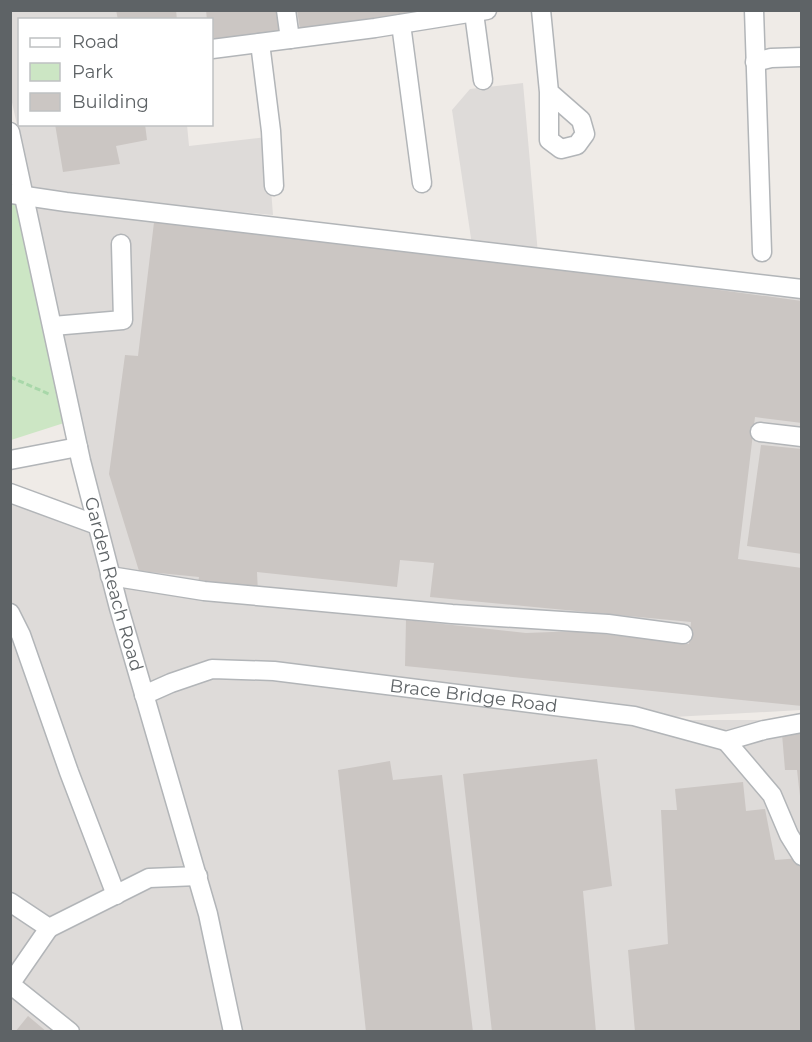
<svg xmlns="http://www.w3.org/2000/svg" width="812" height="1042" viewBox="0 0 812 1042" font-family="Montserrat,sans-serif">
<rect width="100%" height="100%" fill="#efebe7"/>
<path fill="#dedbd9" d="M10 11H472L212 46V20H20V124L187 125 189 146 267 137 273 215 32 192 11 98Z
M523 83 538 254 801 288V710L655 718 205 667 149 687 70 384 32 196 472 245 452 110 470 89Z
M10 498 95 530 192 870 226 1031H11Z
M214 673 635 720H801V1031H240L150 698Z"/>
<path fill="#cce6c4" d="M10 176 64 423 11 440H10Z"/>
<path fill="#cbc6c3" d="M116 10H176L177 20H118Z
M206 10H278L282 31 212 42V20H207Z
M297 10H430V12L300 29Z
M55 124H145L147 140 116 146 120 164 63 172Z
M155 214 802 301V423L755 417 738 559 802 568V706L405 666 406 620 526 633 578 631 689 644 691 622 430 597 434 563 400 560 397 587 257 572 258 593 198 584 199 577 139 571 109 474 125 355 138 356Z
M761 445 802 449V554L747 546Z
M802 732V796H800L797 770H785L782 734Z
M597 759 612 886 583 891 596 1032H492L463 774Z
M390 761 393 780 442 775 473 1032H366L338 770Z
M743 782 746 811 765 809 775 860 800 858 802 878V1032H635L628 950 668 944 661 810H677L675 789Z
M28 1016 47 1032H15Z"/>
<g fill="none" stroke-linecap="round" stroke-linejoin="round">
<g stroke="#b2b5b8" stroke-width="21">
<g id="minor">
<path d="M286 10 290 39"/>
<path d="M541 10 549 92V140L561 149 577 145 585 134 581 120 549 92"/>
<path d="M754 10 762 252"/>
<path d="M474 13 483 80"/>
<path d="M401 24 422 183"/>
<path d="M260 43 271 131 274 186"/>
<path d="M212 49 375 28 487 10"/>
<path d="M755 62 771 58 802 57"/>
<path id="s1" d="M10 132 81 461 119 608 208 914 233 1032"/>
<path d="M12 194 66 202 802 289"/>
<path d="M53 326 123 320 121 244"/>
<path d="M760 432 802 437"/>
<path d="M10 460 78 447"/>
<path d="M10 493 97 525"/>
<path d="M110 576 204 591 452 614 608 624 683 634"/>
<path d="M10 613 21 635 69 772 116 895"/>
<path id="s2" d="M144 695 171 683 212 669 274 671 634 716 726 741 764 730 802 723"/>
<path d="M726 741 772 795 789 835 802 856"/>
<path d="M10 902 49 928 149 878 198 876"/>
<path d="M11 983 49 928"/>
<path d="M10 984 70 1032"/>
</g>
</g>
<path stroke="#a8d7a9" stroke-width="3" stroke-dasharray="6 3" stroke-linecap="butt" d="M10 377 49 394"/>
<use href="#minor" stroke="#fff" stroke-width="18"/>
</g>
<g text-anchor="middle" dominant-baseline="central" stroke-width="4.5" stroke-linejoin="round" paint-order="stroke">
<g font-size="18" fill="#5e6366" stroke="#fff">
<text stroke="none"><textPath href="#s1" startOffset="464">Garden Reach Road</textPath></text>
<text stroke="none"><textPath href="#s2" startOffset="336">Brace Bridge Road</textPath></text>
</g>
</g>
<rect width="812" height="1042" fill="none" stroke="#5e6366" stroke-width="24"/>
<rect x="18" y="18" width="195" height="108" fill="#ffffff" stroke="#bfc1c2" stroke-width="1.5"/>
<rect x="30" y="38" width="30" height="9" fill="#ffffff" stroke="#bfc1c2" stroke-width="1.5"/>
<text x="72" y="48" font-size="18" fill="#5e6366">Road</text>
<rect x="30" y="63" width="30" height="18" fill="#cce6c4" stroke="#bfc1c2" stroke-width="1.5"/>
<text x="72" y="78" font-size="18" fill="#5e6366">Park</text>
<rect x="30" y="93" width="30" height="18" fill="#cbc6c3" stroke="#bfc1c2" stroke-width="1.5"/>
<text x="72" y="108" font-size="18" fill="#5e6366">Building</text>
</svg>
